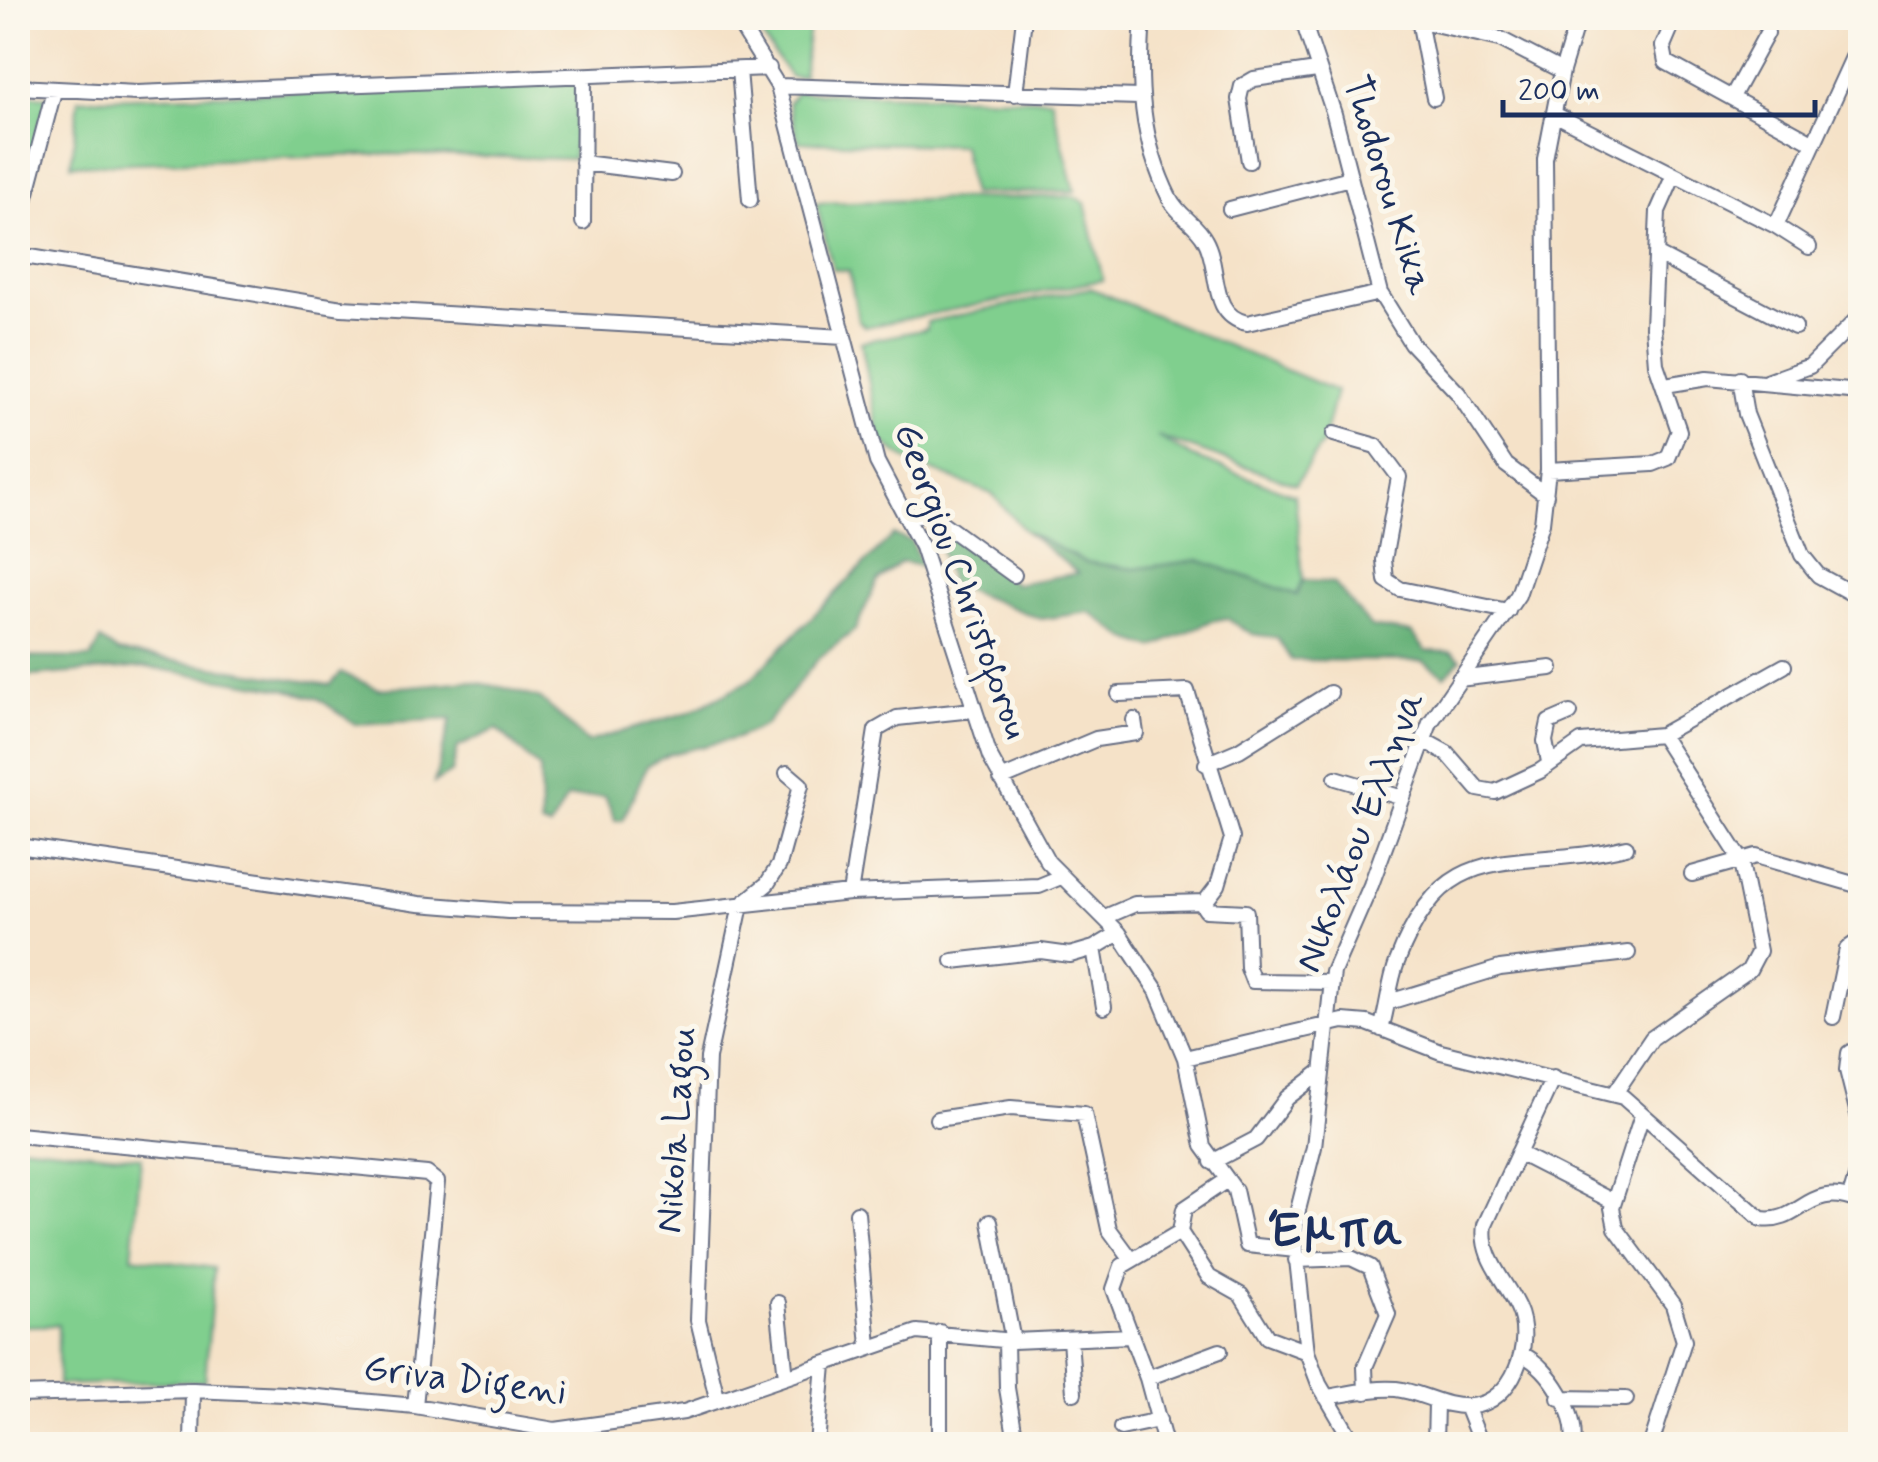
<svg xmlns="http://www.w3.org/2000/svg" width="1878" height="1462" viewBox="0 0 1878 1462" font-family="Mynerve,sans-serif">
<rect width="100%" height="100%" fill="#fbf7ec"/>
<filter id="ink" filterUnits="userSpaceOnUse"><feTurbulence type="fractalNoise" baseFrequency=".01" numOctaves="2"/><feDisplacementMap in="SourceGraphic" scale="20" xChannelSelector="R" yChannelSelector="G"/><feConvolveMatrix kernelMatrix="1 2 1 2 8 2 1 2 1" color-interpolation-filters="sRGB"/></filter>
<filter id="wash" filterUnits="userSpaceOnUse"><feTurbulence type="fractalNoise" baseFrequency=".0048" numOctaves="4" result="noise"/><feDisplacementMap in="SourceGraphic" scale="40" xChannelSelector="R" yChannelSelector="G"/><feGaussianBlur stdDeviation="2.25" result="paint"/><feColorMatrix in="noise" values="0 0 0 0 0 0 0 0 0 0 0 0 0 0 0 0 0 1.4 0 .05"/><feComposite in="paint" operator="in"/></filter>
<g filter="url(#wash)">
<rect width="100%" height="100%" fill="#f5e2c8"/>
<path fill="#80cf8e" stroke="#4e7f76" stroke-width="2.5" d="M749 18H810L803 76 790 77Z
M579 82 573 159 391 154 71 165 79 99Z
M797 92 1051 99 1075 191 971 194 962 145 799 142 788 103Z
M18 94 48 97 18 202Z
M1073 196 1085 203 1103 280 865 327 858 320 849 271 833 269 816 203Z
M1090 288 1336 391 1323 442 1296 484 1157 436 1193 457 1295 495 1303 580 1298 595 1199 560 1134 569 1085 562 1025 531 992 494 908 461 880 440 861 342 927 329V322Z
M18 1145 141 1157 132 1257 214 1268 205 1381 58 1385V1325L18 1326Z"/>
<path fill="#68b279" stroke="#42706c" stroke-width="2.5" d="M933 523 1015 584 1078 573 1025 531 1085 562 1134 569 1199 560 1297 595 1303 580 1334 583 1371 627 1412 633 1426 651 1452 652 1461 659 1445 676 1423 661 1291 660 1277 638 1252 634 1227 618 1211 621 1153 648 1127 639 1090 612 1041 619 950 584Z
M893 535 911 541 922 566 901 562 878 580 855 630 819 658 765 725 737 738 670 754 647 766 623 820H615L605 796 567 798 550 828 541 825 540 769 497 729 458 747 452 772 434 783 451 719 355 724 319 699 284 689 146 667 20 677 18 689V657L91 658 101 640 118 652 330 685 341 673 379 689 468 681 505 688 541 699 587 742 689 712 749 681Z"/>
</g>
<g filter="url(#ink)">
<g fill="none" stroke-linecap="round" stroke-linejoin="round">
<g stroke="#676e83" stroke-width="18">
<path id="minor" d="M736 18 778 86 877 462 922 547 990 757 1048 862 1119 933 1157 991 1185 1058 1203 1146 1235 1190 1247 1245 1296 1250
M1143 18C1138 82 1140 139 1170 199 1178 215 1197 224 1205 240 1221 268 1208 315 1247 323L1380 293
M1302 18 1334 114 1380 293 1411 343 1458 393 1506 465 1546 495
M1408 18 1500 39 1562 71
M1675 18 1663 46 1666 62 1814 143
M1419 20 1434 98
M1305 27 1334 18
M739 70 750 200
M778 86 1139 97
M18 87 137 93 769 68
M1015 94 1024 18
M1732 97 1767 33
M1554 114 1776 226 1809 247
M1249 161 1239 99 1242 86 1254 79 1317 70
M583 163 672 174
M1230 209 1350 178
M583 222 584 76
M1776 226 1860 42
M18 227 54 91
M18 255 342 308 844 337
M1658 255 1795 327
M1740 379 1746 414 1802 555 1818 575 1860 598
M1766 382 1810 366 1855 321
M1665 385 1708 378 1860 392
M1334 434 1376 446 1399 477 1384 560 1386 580 1400 589 1508 611
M1548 470 1653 464 1668 458 1679 431 1656 364 1653 327 1658 211 1673 177
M906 515H931L1014 575
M1459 679 1551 668
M1423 740 1447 753 1478 789 1495 792 1540 771 1581 742 1661 735
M1549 762 1545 741 1549 722 1570 713
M1206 764 1239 750 1330 693
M1336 778 1403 798
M1001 779 1096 739 1136 733 1134 720
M18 846 419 904 508 911 672 912 850 893 1039 886 1061 877
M1692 874 1756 856 1860 886
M850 893 876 730 897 718 973 710
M1202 904 1206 910 1246 912 1248 968 1253 981 1332 982
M1105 917 1135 904 1205 902 1218 885 1232 838 1187 691 1119 694
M953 961 1041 951 1070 955 1094 948
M1389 1002 1500 968 1628 953
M1104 1007 1094 948 1119 933
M1833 1017 1847 949 1860 940
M1381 1029C1388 1007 1389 983 1397 962 1447 830 1516 874 1626 847
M1860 1047 1849 1053 1847 1070 1860 1122
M1185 1058 1343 1021 1367 1023 1441 1052 1623 1097 1761 1219C1802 1225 1807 1179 1860 1202
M1615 1093 1652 1038 1749 970 1759 951 1740 858 1661 735 1784 666
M1642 1115 1612 1208 1616 1228 1673 1305 1684 1341 1651 1444
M937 1119 1011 1108 1084 1114 1109 1229 1131 1259
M18 1135 427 1174 437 1182 415 1406
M1518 1153 1612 1201
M1212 1162 1256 1139 1287 1098 1322 1071
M1227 1180 1184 1209 1180 1232 1209 1277 1241 1295 1267 1337 1307 1352
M1850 1197 1860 1164
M857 1213 869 1346
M990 1222 1013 1341
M1296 1260 1351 1258 1370 1267 1388 1314 1365 1367 1366 1392
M778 1303 786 1377
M940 1332V1444
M1070 1339 1074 1393
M1006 1341 1007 1388 1015 1436
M1523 1355C1550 1367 1578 1414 1573 1444
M1147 1378 1220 1351
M18 1395 193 1390 285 1394 415 1406 555 1430 684 1412 917 1332 1013 1341 1131 1336
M1326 1397C1348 1394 1374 1387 1396 1389 1422 1392 1443 1408 1471 1406 1513 1403 1534 1343 1518 1308 1505 1279 1480 1258 1485 1225L1553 1078
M717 1398 698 1320 708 1058 741 905 767 884 779 865 801 785 787 773
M1559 1398 1626 1399
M1466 1406 1481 1444
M1121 1428 1159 1420
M192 1444 193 1390
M817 1444 824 1365
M1165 1444 1147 1378 1114 1289 1122 1266 1180 1232
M1354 1444 1319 1384 1307 1352 1296 1250V1218L1314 1147 1333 972 1371 885 1430 723 1518 595 1542 523 1548 470 1545 159 1562 71 1578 18
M1435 1444 1436 1403"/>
</g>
<use href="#minor" stroke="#fff" stroke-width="14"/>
</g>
</g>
<g text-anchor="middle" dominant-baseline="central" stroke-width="10" stroke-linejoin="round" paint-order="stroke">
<g font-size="38" fill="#1b2f5e" stroke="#fbf7ec">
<text transform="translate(1387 185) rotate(73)">Thodorou Kika</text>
<text transform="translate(961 581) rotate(70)">Georgiou Christoforou</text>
<text transform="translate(1361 832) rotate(-69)">Νικολάου Έλληνα</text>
<text transform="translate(677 1130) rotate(-86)">Nikola Lagou</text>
<text transform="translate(465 1381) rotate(7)">Griva Digeni</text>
</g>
<g font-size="48" font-weight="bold" letter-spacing="2.5" fill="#1b2f5e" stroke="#fbf7ec">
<text x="1337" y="1231">Έμπα</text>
</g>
</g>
<rect width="1878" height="1462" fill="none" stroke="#fbf7ec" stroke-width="60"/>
<path d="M1503 100v15h312v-15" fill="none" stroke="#1b2f5e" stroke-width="5"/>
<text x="1518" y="100" font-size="30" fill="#1b2f5e" stroke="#fbf7ec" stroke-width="8" paint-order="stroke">200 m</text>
</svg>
